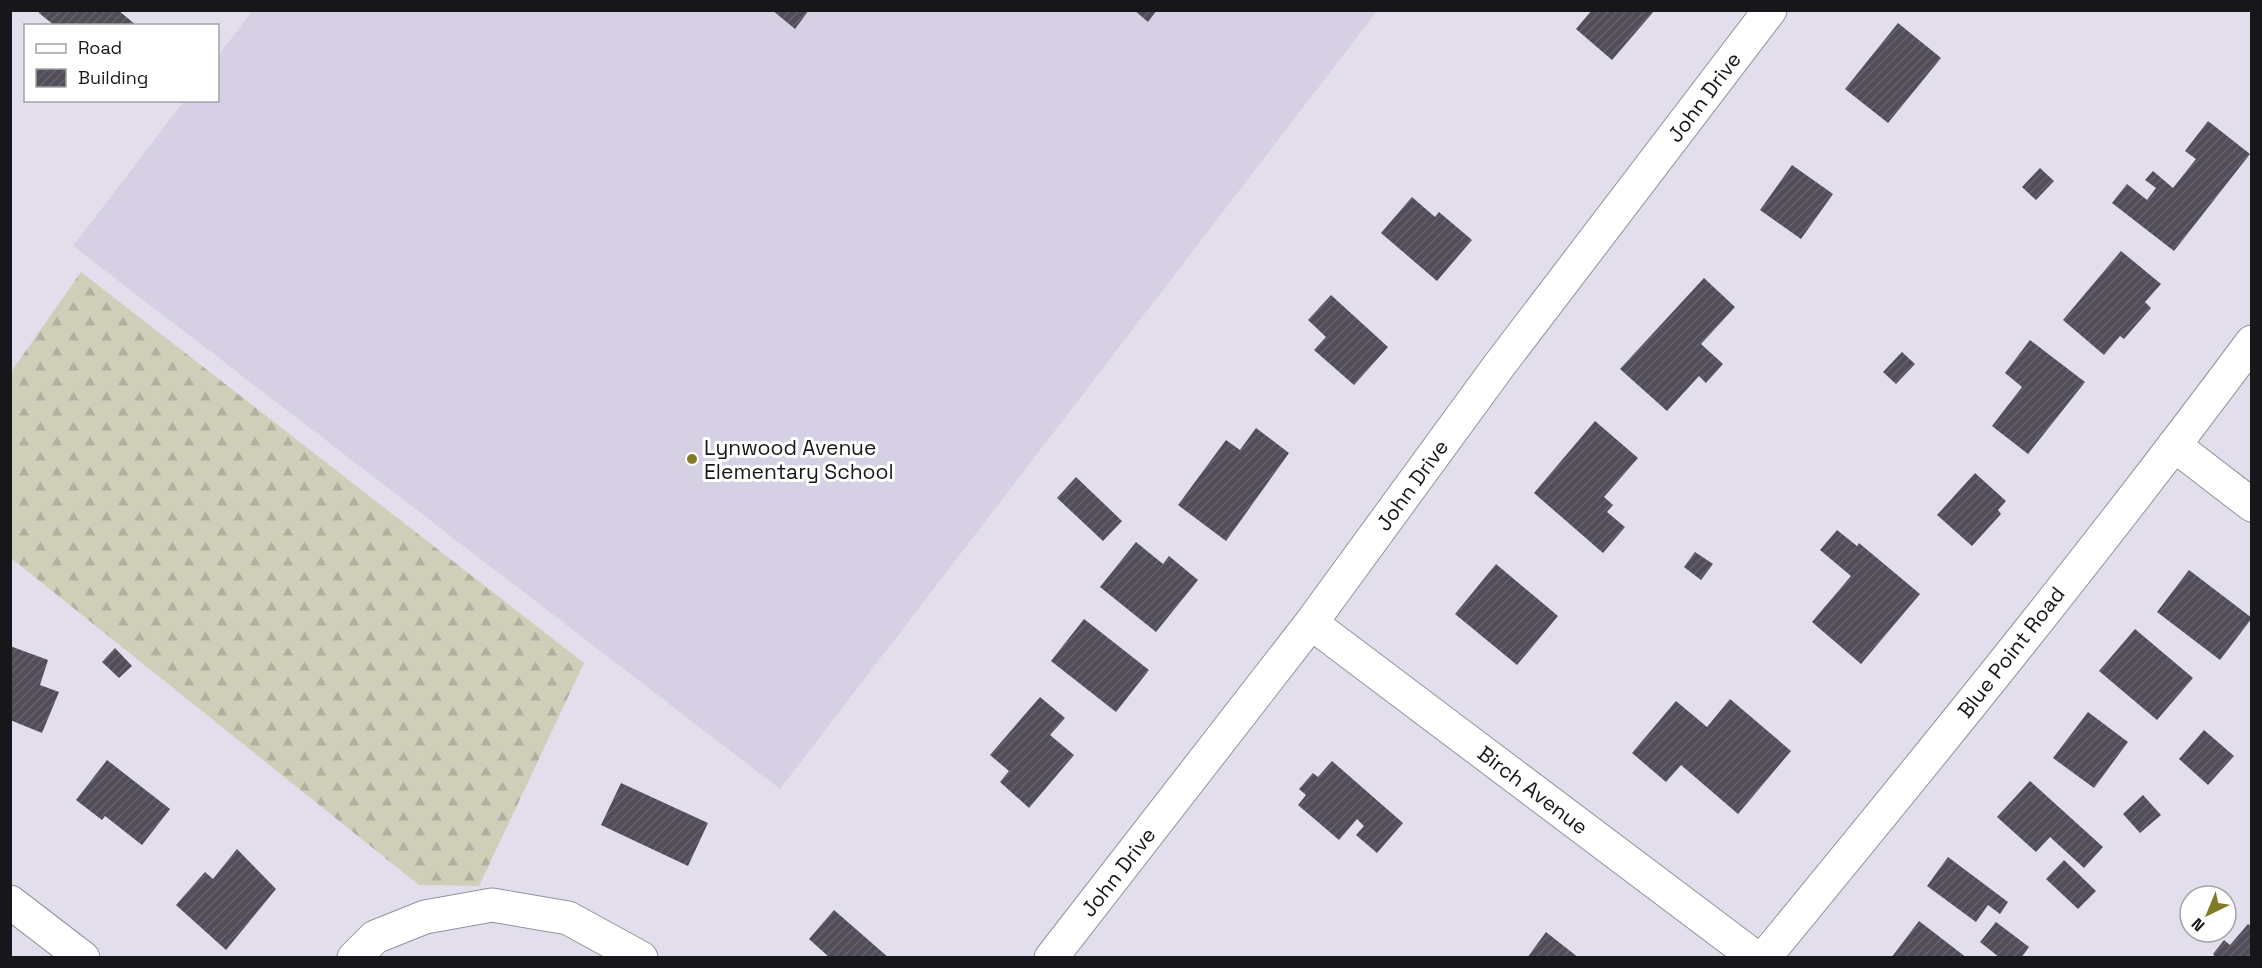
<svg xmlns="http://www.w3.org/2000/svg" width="2262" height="968" viewBox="0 0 2262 968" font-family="'Space Grotesk',sans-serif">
<defs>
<pattern id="forest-firs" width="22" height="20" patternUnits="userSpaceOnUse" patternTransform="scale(1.5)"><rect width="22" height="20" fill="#ceceb9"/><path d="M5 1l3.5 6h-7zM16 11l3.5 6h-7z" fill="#b0b09e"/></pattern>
<pattern id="building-hatch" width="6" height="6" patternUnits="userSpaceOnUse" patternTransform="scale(1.5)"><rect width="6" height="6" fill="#514e59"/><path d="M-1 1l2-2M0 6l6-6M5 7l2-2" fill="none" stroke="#66636c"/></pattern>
</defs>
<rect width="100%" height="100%" fill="#e2deec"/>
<path fill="#d6d0e5" d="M252 11H1377L780 789 73 246 184 101 218 100V56Z"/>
<path fill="url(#forest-firs)" d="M81 272 584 663 479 886 419 885 11 558V372Z"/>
<path fill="url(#building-hatch)" d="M40 10H118L137 26H55L39 13Z
M772 10H809L795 29Z
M1134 10H1157L1148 22Z
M1592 10H1655L1612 60 1576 29Z
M1898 23 1941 58 1888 123 1845 89Z
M2208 121 2250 154 2174 251 2112 203 2127 184 2147 200 2156 188 2145 180 2153 171 2173 188 2196 159 2185 151Z
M1792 165 1833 194 1801 239 1760 210Z
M2040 168 2054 181 2036 200 2022 187Z
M1412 197 1435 217 1439 212 1472 240 1437 281 1381 233Z
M2121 251 2161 284 2145 302 2151 308 2124 339 2120 336 2104 355 2063 320Z
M1704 278 1735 307 1701 344 1723 364 1706 383 1699 376 1667 411 1620 369Z
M1331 295 1388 347 1354 385 1314 350 1326 337 1308 320Z
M2030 340 2085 382 2028 454 1992 426 2022 387 2005 373Z
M1902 352 1915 364 1896 384 1883 372Z
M1595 421 1638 458 1604 497 1613 505 1607 512 1625 527 1603 553 1534 493Z
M1256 428 1289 453 1226 541 1178 505 1226 440 1240 450Z
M1975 473 2006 501 1998 510 2001 514 1972 546 1937 515Z
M1076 477 1122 521 1103 541 1057 498Z
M1837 530 1857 546 1859 543 1920 594 1861 664 1812 622 1851 576 1820 550Z
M1136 542 1163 564 1169 556 1198 580 1156 632 1100 587Z
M1695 552 1713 564 1701 580 1684 567Z
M1496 564 1558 616 1517 665 1455 614Z
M2189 570 2252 618 2220 660 2157 612Z
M1084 619 1149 670 1116 712 1051 661Z
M2135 629 2193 678 2157 720 2099 671Z
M10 646 48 660 40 685 59 692 42 733 10 720Z
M115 648 132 666 119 678 102 662Z
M1040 697 1065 718 1050 735 1074 755 1029 808 1000 782 1009 771 990 755Z
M1730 699 1791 751 1738 814 1681 765 1666 782 1632 753 1676 701 1707 727Z
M2088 712 2128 742 2094 788 2053 758Z
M2204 730 2234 756 2208 785 2179 759Z
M107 760 170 809 142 845 105 816 102 820 76 800Z
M1332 761 1403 823 1377 853 1356 835 1364 826 1357 819 1339 840 1298 805 1306 795 1299 789 1313 773 1318 777Z
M2030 781 2103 847 2084 868 2050 837 2036 852 1997 817Z
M621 783 708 823 688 866 601 825Z
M2143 795 2161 815 2140 833 2123 814Z
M237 849 276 889 226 950 176 905 205 872 213 879Z
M1948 857 2008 902 2000 914 1988 905 1976 922 1927 886Z
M2064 860 2096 891 2078 909 2046 879Z
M834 910 889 958H830L809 939Z
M1919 921 1967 958H1891Z
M1996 922 2029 947 2021 958H2000L1980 942Z
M2248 924 2252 927V958H2216L2213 954 2224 940 2230 945Z
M1546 932 1579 958H1527Z"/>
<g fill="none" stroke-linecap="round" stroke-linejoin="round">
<g stroke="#95919e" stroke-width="35">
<path id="minor" d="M2174 445 2252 505
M1311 623 1756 958
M10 902 83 958
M354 958 375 937 425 917 492 905 568 918 641 958
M1051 958 1311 623 1498 367 1770 10
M1764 958C1930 756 2096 552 2252 342"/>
</g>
<use href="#minor" stroke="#fff" stroke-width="33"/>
</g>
<circle fill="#817c23" stroke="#fff" stroke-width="2" cx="692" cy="459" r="6"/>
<g text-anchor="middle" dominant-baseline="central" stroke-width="6" stroke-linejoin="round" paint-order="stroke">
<g font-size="21" fill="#17161a" stroke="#fff">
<text transform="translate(1704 97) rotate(-53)">John Drive</text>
<text transform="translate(1412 485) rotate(-54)">John Drive</text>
<text transform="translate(2011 652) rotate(-52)">Blue Point Road</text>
<text transform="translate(1533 790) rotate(37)">Birch Avenue</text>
<text transform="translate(1118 872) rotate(-52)">John Drive</text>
</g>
<g font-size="21" fill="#17161a" stroke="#fff" text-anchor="start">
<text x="704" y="447">Lynwood Avenue<tspan x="704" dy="24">Elementary School</tspan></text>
</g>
</g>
<rect width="2262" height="968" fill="none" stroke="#17161a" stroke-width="24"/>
<rect x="24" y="24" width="195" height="78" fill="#ffffff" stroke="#a2a2a3" stroke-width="1.5"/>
<rect x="36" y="44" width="30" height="9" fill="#ffffff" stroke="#a2a2a3" stroke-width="1.5"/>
<text x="78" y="54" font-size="18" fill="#17161a">Road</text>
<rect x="36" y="69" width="30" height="18" fill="url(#building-hatch)" stroke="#a2a2a3" stroke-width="1.5"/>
<text x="78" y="84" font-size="18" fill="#17161a">Building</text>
<g transform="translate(2208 914) rotate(223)"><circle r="28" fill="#ffffff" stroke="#a2a2a3" stroke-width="1.5"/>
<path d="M0-4.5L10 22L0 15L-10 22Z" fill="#817c23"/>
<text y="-9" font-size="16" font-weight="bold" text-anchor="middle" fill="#17161a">N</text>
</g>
</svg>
